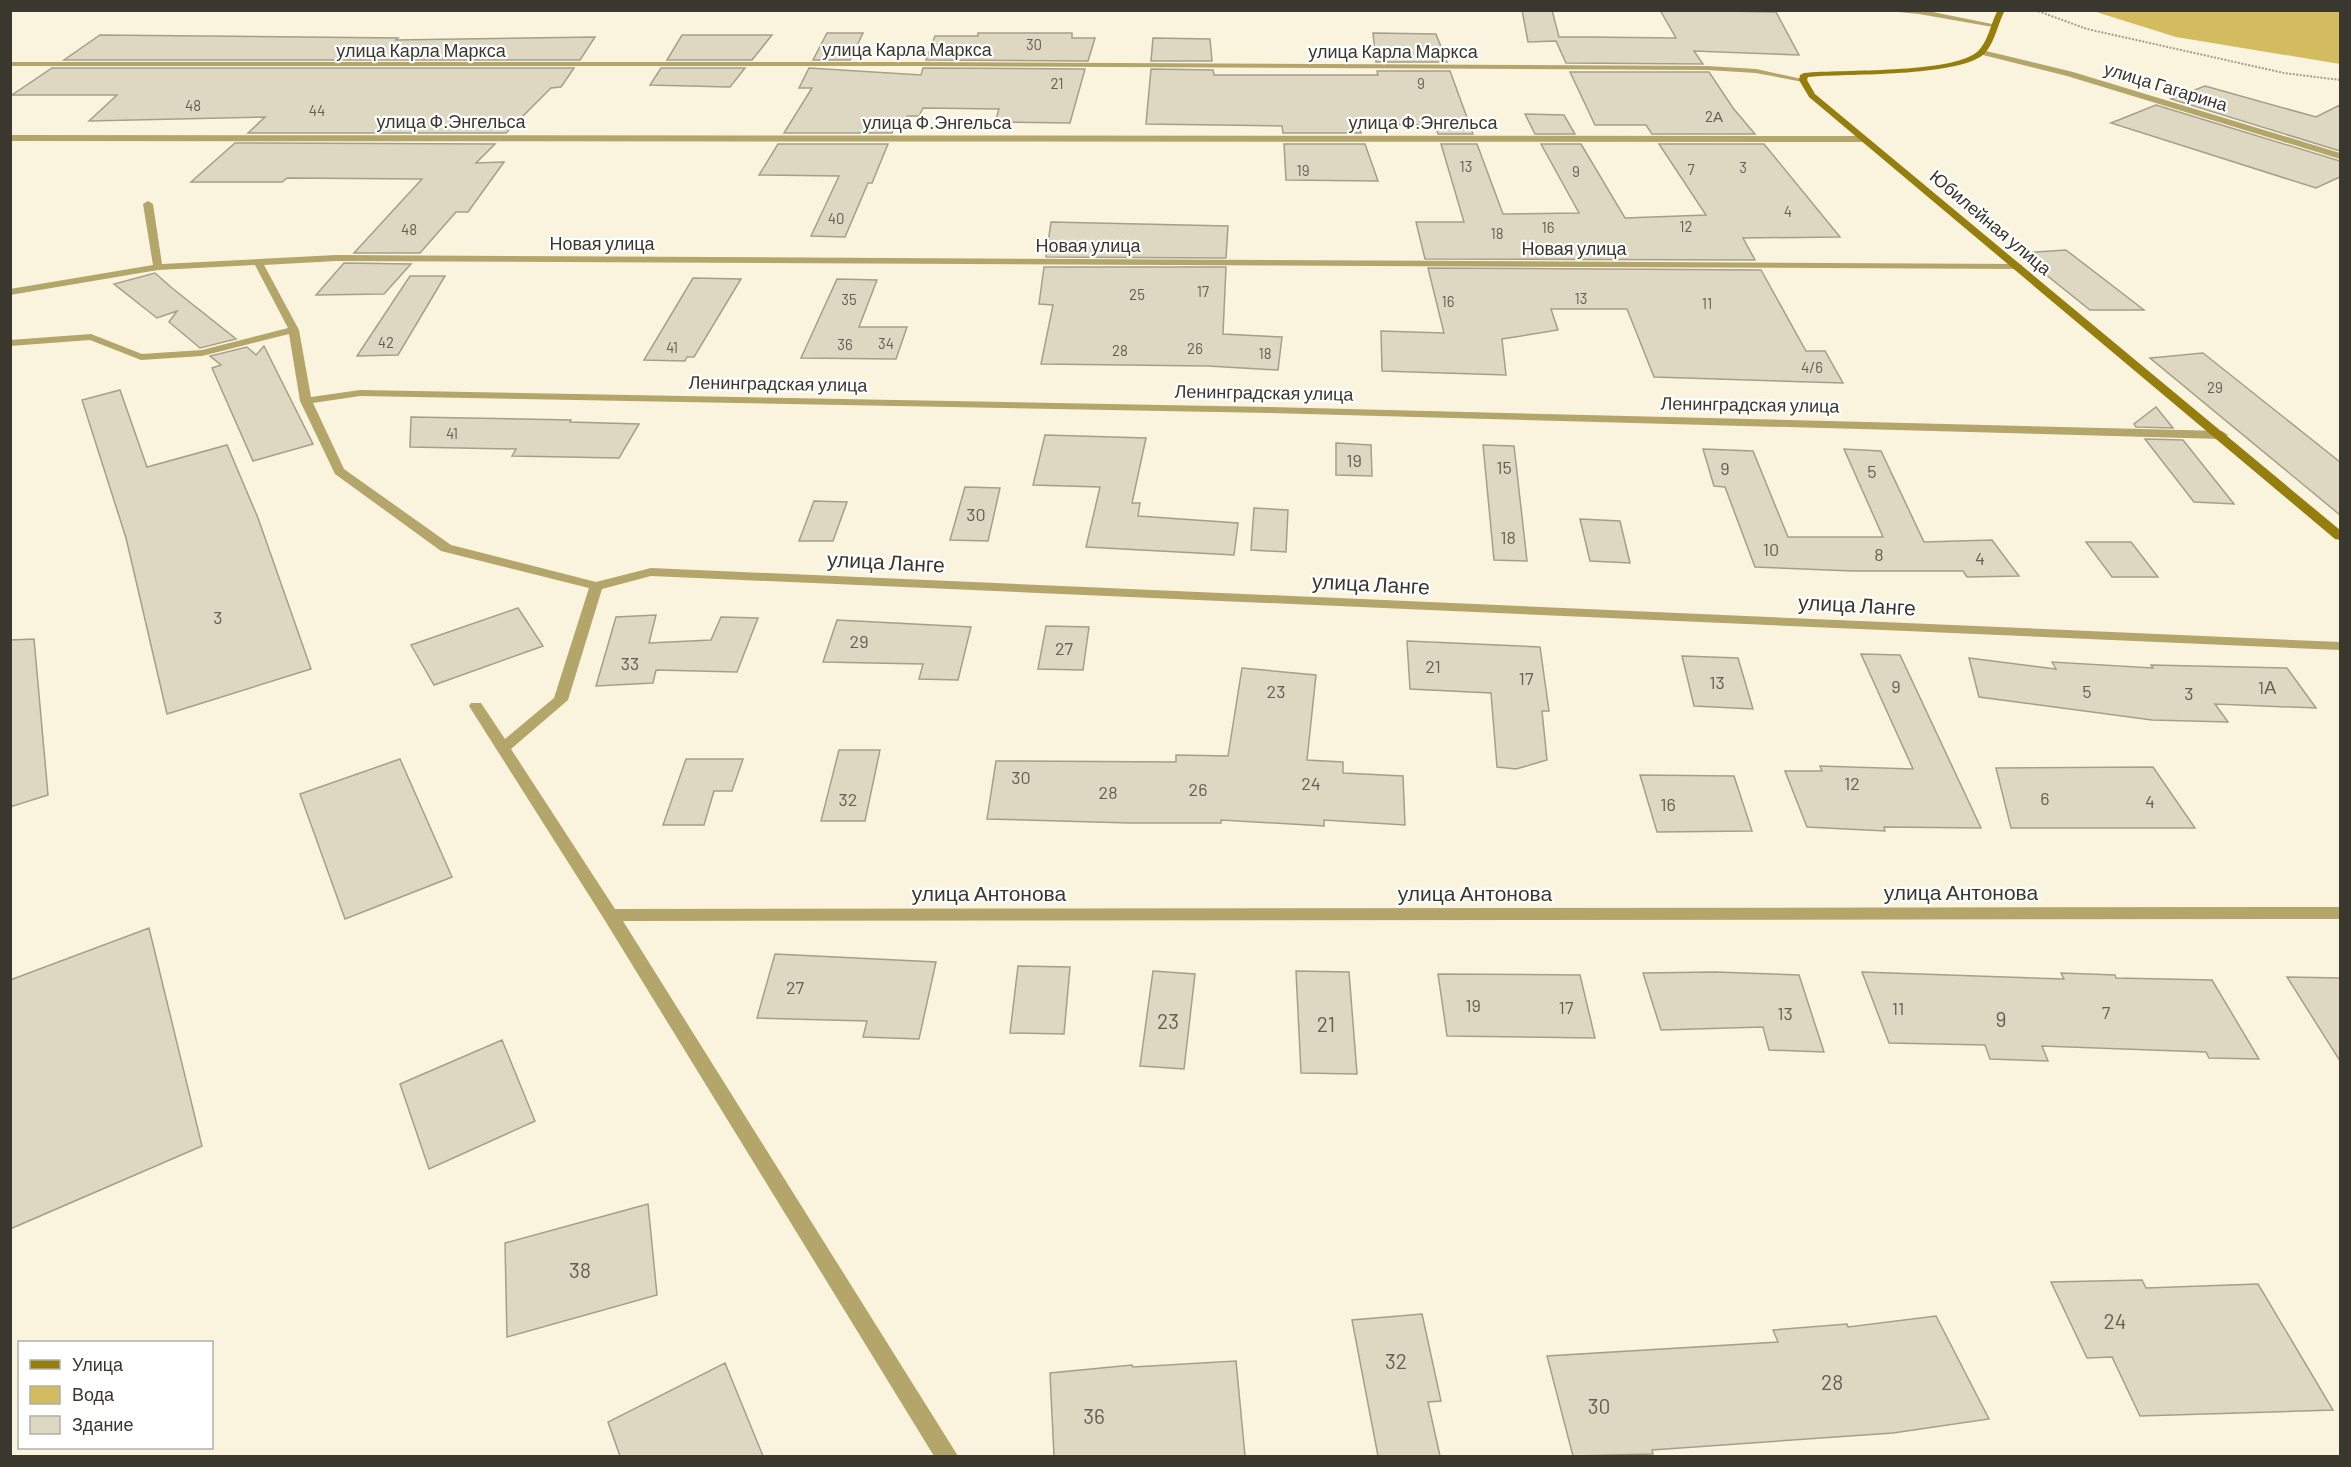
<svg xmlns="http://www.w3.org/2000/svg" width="2351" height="1467" viewBox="0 0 2351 1467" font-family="Barlow,sans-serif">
<rect width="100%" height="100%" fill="#faf4de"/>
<path fill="#d3bb60" d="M2093 11H2340V64L2176 37Z"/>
<path fill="#ded8c2" stroke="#a49f8b" stroke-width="1.5" d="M1522 10H1552L1559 37H1588L1676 38 1660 10 1776 12 1799 55 1694 51 1703 64 1566 63 1556 41 1528 42Z
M827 33H863L850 60H813Z
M978 33H1072V38H1095L1088 61 926 60 935 36H978Z
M1373 33 1436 34 1447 62H1376Z
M100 35 398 38 396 40 595 37 580 60H64Z
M682 35H772L752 60H667Z
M1153 38 1210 39 1212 61H1151Z
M52 68H574L561 87 551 88 506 133H248L265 117 89 121 117 95H12Z
M661 68H745L730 87 650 85Z
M809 68 921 75 923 68 1085 69 1070 123 995 122 999 109 923 108 919 116H907L905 121H897L892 133H784L812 88H799Z
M1151 69 1213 70 1214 75H1378L1377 71H1450L1473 134H1438L1435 125 1358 124 1361 133H1283L1282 126 1146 124Z
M1570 72H1709L1733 108 1755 134H1652L1646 125H1595Z
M2205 86 2316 117 2340 105V151L2171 99Z
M2156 105 2340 161V177L2316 188 2111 123Z
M1525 114 1564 115 1575 134H1535Z
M235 143 495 144 476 163 504 162 468 212H456L420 253H354L422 179 287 178 282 182H191Z
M778 144H888L872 183H868L845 237 811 236 839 176 759 175Z
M1284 144H1365L1378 181 1286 180Z
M1441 144H1477L1503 214 1579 213 1541 144H1581L1625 218 1706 215 1659 144H1764L1840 237 1743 238 1755 260 1425 259 1416 222H1464Z
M1051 222 1228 226 1226 258 1046 257Z
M2066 250 2144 310H2090L2019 253Z
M344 263 411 264 384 294 316 295Z
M1044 267H1226L1223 334 1282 337 1278 370 1208 366 1041 364 1053 305 1039 304Z
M1428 268 1761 270 1806 351H1825L1843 383 1654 377 1627 309H1551L1558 330 1502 339 1506 375 1382 371 1381 331 1444 333Z
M155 273 172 288 236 339 200 348 169 322 177 311 157 318 114 284Z
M410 276H445L398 355 357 356Z
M693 278 741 279 694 357H687L685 361 644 360Z
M837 279 877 280 859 327H907L896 359 801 358Z
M264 346 313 444 253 461 212 368 221 365 210 356 247 347 256 355Z
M2203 353 2340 462V515L2150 358Z
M120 390 147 467 227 445 258 518 311 669 167 714 126 538 82 400Z
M2156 407 2173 428 2136 427 2134 424Z
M411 417 571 420 570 422 639 424 619 458 512 456 516 449 410 447Z
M1045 435 1146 438 1132 503H1140L1138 516 1238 523 1234 555 1086 547 1100 487 1033 485Z
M2145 439 2183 440 2234 504 2194 502Z
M1336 443 1371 445 1372 476 1336 475Z
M1483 445 1514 446 1527 561 1494 560Z
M1703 449 1753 451 1788 537H1883L1844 449 1881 451 1924 542 1992 540 2019 576 1967 577 1963 571H1853L1755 567 1725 487 1714 486Z
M965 487 1000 488 988 541 950 540Z
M814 501 847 502 833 541H799Z
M1254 508 1288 510 1286 552 1251 550Z
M1580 519 1620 521 1630 563 1590 561Z
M2086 542H2131L2158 577H2112Z
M518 608 543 646 434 685 411 645Z
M656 615 649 643 711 640 721 617 758 618 737 672 656 670 653 683 596 686 616 617Z
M837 620 971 627 958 680 919 679 923 664 823 662Z
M1046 626 1089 627 1083 670 1038 669Z
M34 639 48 795 10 807V640Z
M1407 641 1540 647 1549 711H1542L1547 760 1516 769 1497 767 1491 693 1410 689Z
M1861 654 1900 655 1981 828 1884 827 1885 831 1807 827 1785 771H1822L1820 766 1913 769Z
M1682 656 1738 658 1753 709 1694 706Z
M1969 658 2056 669 2052 662 2153 668 2151 665 2287 668 2316 708 2215 704 2228 722 2152 720 1979 697Z
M1242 668 1316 675 1307 760 1343 762V773L1403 776 1405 825 1324 820V826L1221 820V823H1130L987 819 996 761 1176 762V755L1228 756Z
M839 750H880L865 821H821Z
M400 759 452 877 345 919 300 794Z
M686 759H743L732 791H714L704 825H663Z
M2153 767 2195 828H2011L1996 768Z
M1640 775 1734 776 1752 831 1657 832Z
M149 928 202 1146 10 1229V980Z
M775 954 936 962 919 1039 863 1037 867 1021 757 1018Z
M1018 966 1070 967 1064 1034 1010 1033Z
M1153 971 1195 974 1184 1069 1140 1066Z
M1296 971 1349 972 1357 1074 1301 1073Z
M1715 972 1799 975 1824 1052 1769 1050 1763 1027 1661 1030 1643 973Z
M1862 972 2064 979 2061 973 2115 975 2116 978 2212 980 2259 1059 2209 1058 2206 1052 2042 1046 2048 1061 1990 1059 1985 1045 1889 1043Z
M1438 974 1580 975 1595 1038 1447 1036Z
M2287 977 2340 978V1061Z
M502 1040 535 1121 429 1169 400 1084Z
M648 1204 657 1295 507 1337 505 1243Z
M2142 1280 2146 1288 2258 1284 2333 1410 2140 1416 2112 1357 2087 1358 2051 1282Z
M1422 1314 1441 1401 1428 1402 1440 1456H1378L1352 1320Z
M1936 1316 1989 1419 1893 1433 1652 1450 1653 1454 1573 1456 1547 1356 1778 1342 1773 1330 1847 1324 1848 1327Z
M1236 1361 1245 1456H1054L1050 1373 1132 1365 1133 1367Z
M725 1363 763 1456H620L608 1422Z"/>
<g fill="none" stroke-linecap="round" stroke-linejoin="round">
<path stroke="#a29e8e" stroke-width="2" stroke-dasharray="2 1.5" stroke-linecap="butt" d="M2035 10 2087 29 2284 73 2340 80"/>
<path fill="#b4a56b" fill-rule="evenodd" d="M1877 10H1923L1997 25 1993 27 1919 14Z
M1982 50 2073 72 2340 153V159L2067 76 1979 54Z
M10 62H921L1707 66 1756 69 1807 80 1803 82 1756 73 1707 70 921 66H10Z
M10 135 1864 136 1868 139 1864 142 10 141Z
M148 201 153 204 162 264 336 255 2018 264 2022 265V269L336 261 264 265 299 330 311 397 360 390 1270 407 2222 431 2228 435 2222 439 1270 413 360 396 313 403 344 469 451 545 596 582 651 568 2340 642V650L651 576 602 589 568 700 511 749 615 909 2340 907V919L623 921 958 1456H934L604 919 469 706 471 703H481L505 739 554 698 589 588 441 551 335 474 300 401 289 334 202 356 141 360 90 340 10 346V340L91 334 142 354 202 350 288 328 255 265 158 270 10 295V289L153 265 143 204Z"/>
<path fill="#957d0e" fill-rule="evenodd" d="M1998 10H2005C1998 23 1995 42 1985 53 1964 76 1854 74 1821 76L1808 77 1807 80 1815 94 2340 530V540L2335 539 1809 97 1799 80 1800 75 1804 73C1843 69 1950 74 1977 52 1988 43 1991 22 1998 10Z"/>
</g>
<g text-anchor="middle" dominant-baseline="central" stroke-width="4.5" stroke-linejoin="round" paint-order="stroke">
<g font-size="15" fill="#625f53">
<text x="1034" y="44">30</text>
<text x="1057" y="83">21</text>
<text x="1421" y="83">9</text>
<text x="193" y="105">48</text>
<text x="317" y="110">44</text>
<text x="1714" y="116">2А</text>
<text x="1466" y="166">13</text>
<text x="1743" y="167">3</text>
<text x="1691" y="169">7</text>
<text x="1303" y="170">19</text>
<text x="1576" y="171">9</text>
<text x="1788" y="211">4</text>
<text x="836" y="218">40</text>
<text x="1686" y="226">12</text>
<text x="1548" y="227">16</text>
<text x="409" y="229">48</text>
<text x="1497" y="233">18</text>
<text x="1203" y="291">17</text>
<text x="1137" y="294">25</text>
<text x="1581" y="298">13</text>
<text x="849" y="299">35</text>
<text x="1448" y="301">16</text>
<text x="1707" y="303">11</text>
<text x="386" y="342">42</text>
<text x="886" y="343">34</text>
<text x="845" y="344">36</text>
<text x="672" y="347">41</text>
<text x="1195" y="348">26</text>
<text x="1120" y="350">28</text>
<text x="1265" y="353">18</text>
<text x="1812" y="367">4/6</text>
<text x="2215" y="387">29</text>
<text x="452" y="433">41</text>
</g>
<g font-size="18" fill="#39372e" stroke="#fff">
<text x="907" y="49">улица Карла Маркса</text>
<text x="421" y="50">улица Карла Маркса</text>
<text x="1393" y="51">улица Карла Маркса</text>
<text transform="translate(2166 86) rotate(17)">улица Гагарина</text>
<text x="451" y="121">улица Ф.Энгельса</text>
<text x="937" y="122">улица Ф.Энгельса</text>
<text x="1423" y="122">улица Ф.Энгельса</text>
<text transform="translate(1991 222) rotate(40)">Юбилейная улица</text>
<text x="602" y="243">Новая улица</text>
<text x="1088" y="245">Новая улица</text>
<text x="1574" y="248">Новая улица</text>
<text transform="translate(778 383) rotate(1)">Ленинградская улица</text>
<text transform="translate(1264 392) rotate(1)">Ленинградская улица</text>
<text transform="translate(1750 404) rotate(1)">Ленинградская улица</text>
</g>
<g font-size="18" fill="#625f53">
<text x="1354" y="460">19</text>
<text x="1504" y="467">15</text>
<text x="1725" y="468">9</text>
<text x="1872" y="471">5</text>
<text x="976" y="514">30</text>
<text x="1508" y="537">18</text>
<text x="1771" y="549">10</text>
<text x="1879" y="554">8</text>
<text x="1980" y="558">4</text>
<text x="218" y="617">3</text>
<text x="859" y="641">29</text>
<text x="1064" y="648">27</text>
<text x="630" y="663">33</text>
<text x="1433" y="666">21</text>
<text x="1526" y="678">17</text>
<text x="1717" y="682">13</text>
<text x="1896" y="686">9</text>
<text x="2267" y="687">1А</text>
<text x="1276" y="691">23</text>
<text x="2087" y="691">5</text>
<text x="2189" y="693">3</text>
<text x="1021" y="777">30</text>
<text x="1311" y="783">24</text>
<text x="1852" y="783">12</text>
<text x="1198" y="789">26</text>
<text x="1108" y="792">28</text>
<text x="2045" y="798">6</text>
<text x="848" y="799">32</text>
<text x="2150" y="801">4</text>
<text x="1668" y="804">16</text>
<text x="795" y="987">27</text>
<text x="1473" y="1005">19</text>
<text x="1566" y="1007">17</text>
<text x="1898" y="1008">11</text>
<text x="2106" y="1012">7</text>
<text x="1785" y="1013">13</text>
</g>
<g font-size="21" fill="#39372e" stroke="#fff">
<text transform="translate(886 561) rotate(3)">улица Ланге</text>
<text transform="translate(1371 583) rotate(3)">улица Ланге</text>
<text transform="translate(1857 604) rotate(3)">улица Ланге</text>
<text x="1961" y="891">улица Антонова</text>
<text x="989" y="892">улица Антонова</text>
<text x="1475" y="892">улица Антонова</text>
</g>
<g font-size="21" fill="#625f53">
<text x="2001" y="1018">9</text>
<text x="1168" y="1020">23</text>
<text x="1326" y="1023">21</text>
<text x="580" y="1269">38</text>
<text x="2115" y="1320">24</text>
<text x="1396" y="1360">32</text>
<text x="1832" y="1381">28</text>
<text x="1599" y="1405">30</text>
<text x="1094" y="1415">36</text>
</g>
</g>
<rect width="2351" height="1467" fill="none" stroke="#39372e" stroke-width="24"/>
<rect x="18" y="1341" width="195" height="108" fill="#ffffff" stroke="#b0afab" stroke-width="1.5"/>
<rect x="30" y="1360" width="30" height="9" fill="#957d0e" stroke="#b0afab" stroke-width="1.5"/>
<text x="72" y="1371" font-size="18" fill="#39372e">Улица</text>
<rect x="30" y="1386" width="30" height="18" fill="#d3bb60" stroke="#b0afab" stroke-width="1.5"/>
<text x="72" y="1401" font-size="18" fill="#39372e">Вода</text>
<rect x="30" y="1416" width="30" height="18" fill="#ded8c2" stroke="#b0afab" stroke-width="1.5"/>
<text x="72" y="1431" font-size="18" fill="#39372e">Здание</text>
</svg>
